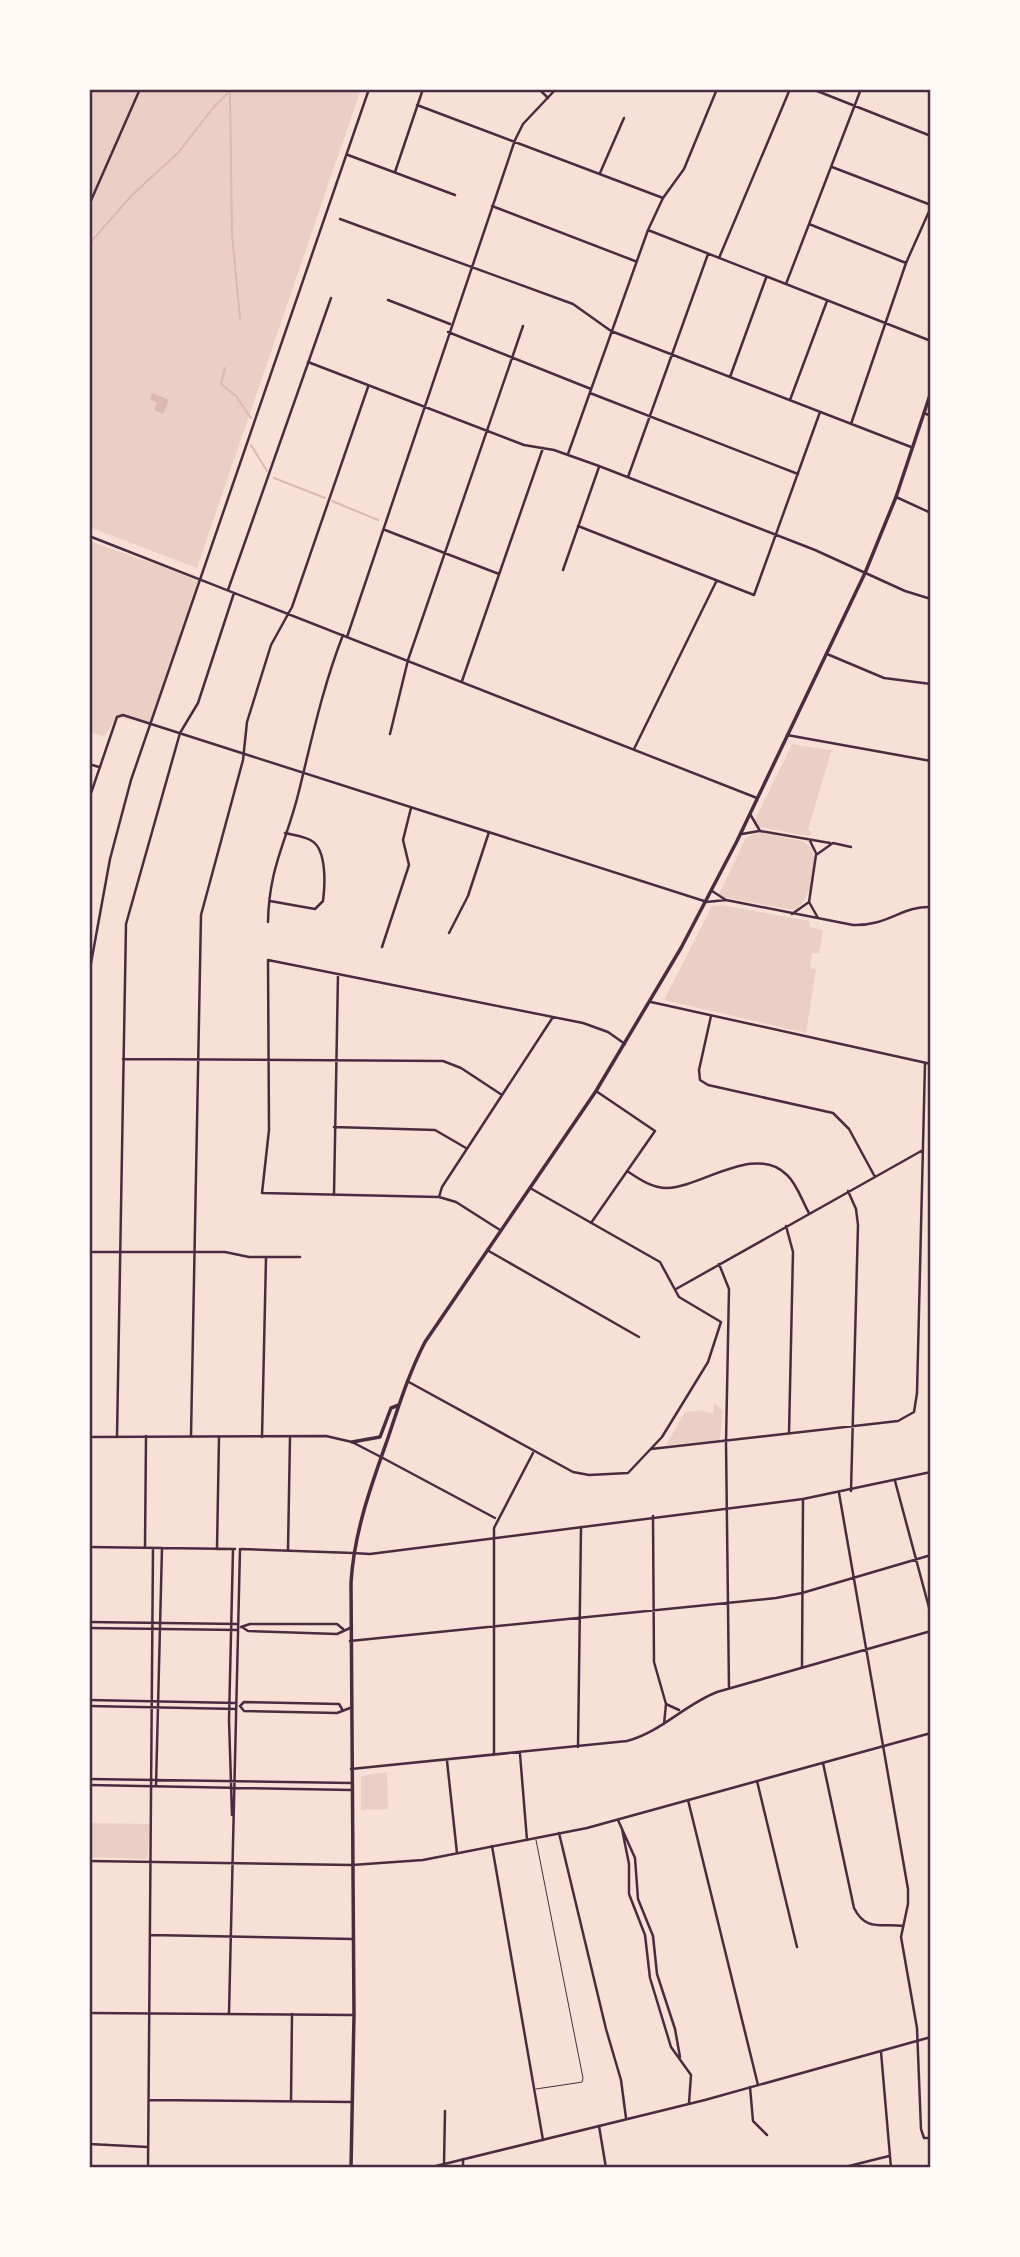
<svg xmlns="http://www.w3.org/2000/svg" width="1020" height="2257" viewBox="0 0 1020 2257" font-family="'Noto Sans',sans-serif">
<rect width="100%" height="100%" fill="#f7e1d7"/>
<path fill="#ebcfc5" d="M89 89H361L197 568 89 527Z
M89 541 201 580 151 724 117 717 104 736 89 732Z
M792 744 835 751 831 752 808 830 812 832 809 836 759 827 754 822Z
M758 832 802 841 812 848C818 865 810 901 795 910L726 898 719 894 746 838Z
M722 905 809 921 810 927 823 930 819 954 812 953 810 968 816 969 806 1033 664 1000 712 906Z
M714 1403 723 1410 720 1440 666 1445 685 1412 701 1410 713 1414Z
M387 1772 388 1809 361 1810V1776Z
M89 1823 149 1824 148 1859 89 1857Z"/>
<path fill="#dcb8b0" d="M153 393 169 400 163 414 154 410 157 403 150 399Z"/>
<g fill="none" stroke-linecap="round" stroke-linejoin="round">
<path stroke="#dcb8b0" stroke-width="2" d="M230 92 232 234 240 319
M89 244 133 194 178 153 212 109 232 89
M225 368 221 384 236 396 251 418
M251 445 267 471
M274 478 325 498
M332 501 378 520"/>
<path stroke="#4a2c40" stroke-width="1" d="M536 1840 583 2078 582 2082 576 2083 536 2089"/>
<path stroke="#4a2c40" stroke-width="2.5" d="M539 89 548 98
M812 89 931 136
M417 105 663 198
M348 155 455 195
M832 167 931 205
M395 172 423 89
M600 173 624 118
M492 206 635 261
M340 219 573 304 611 331 911 447
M809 224 906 263
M648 230 931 341
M719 258 790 89
M786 284 861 89
M388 300 450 324
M448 332 591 389
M308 362 524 445 554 450 599 466 815 550 905 591 931 599
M730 377 766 278
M590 393 798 474
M790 400 827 301
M924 413 931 416
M851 424 906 263 931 207
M568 454 648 230 663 198 684 169 717 89
M628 477 708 254
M896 497 931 513
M578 526 754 595 820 412
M385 530 499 574
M89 536 757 798
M563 570 599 467
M228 590 331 298
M347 637 515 140 523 124 556 89
M827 654 884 678 931 684
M462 681 543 448
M390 734 408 660 523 326
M787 735 931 761
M634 749 716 582
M89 764 99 767
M89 799 117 717 123 715 151 724
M750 814 760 831 830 843
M742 834 759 831
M810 841 816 853
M712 891 726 900
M270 901 315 909 323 901C325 886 327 850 312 841 305 836 293 835 285 833
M706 902 726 900 853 925C889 926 901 906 931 907
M792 914 809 902
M818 918 809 902 816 855 833 843 851 847
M268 922C269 866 287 841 299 791 312 738 323 686 343 635
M449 933 468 896 489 832
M382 947 409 865 403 840 411 808
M711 1016 699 1070 700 1080 708 1085 833 1113 849 1129 875 1177
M123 1059 443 1061 461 1068 502 1095
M334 1127 435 1130 466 1148
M627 1171C639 1179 652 1188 667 1188 702 1187 755 1143 787 1175 797 1184 802 1201 809 1213
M848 1191 856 1209 858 1225 851 1491
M334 1195 338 974
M439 1197 442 1187 553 1017
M591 1223 655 1131 596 1091
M786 1226 793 1252 789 1434
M500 1230 456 1202 439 1197 262 1193 269 1130 268 960 583 1023 608 1032 625 1044
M487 1250 639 1337
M89 1252H225L249 1257H300
M719 1264 729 1289 726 1442 729 1688
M676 1289 923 1150
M407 1381 573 1472 589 1475 628 1473 662 1437 708 1362 721 1322 679 1297 660 1262 530 1188
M191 1436 201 915 243 760 247 722 271 645 292 607 368 387
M117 1437 126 924 180 733 198 703 234 593
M262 1437 266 1258
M651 1449 898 1421 914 1412 917 1393 925 1063
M381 1457 495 1518
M895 1481 931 1615
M839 1493 908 1889V1904L901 1937 917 2028 921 2129 924 2138H931
M653 1516 654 1662 666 1704 664 1724
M89 1547 235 1549
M145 1548 146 1436
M217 1549 219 1437
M241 1549 353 1553
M288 1550 290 1437
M89 1622 238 1624
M241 1627 250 1624H337L343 1629
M242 1627 248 1631 337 1634 350 1628
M89 1628 238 1630
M350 1641 776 1598 802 1593 931 1555
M802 1667 803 1499
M89 1700 236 1703
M666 1704 679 1710
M241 1705 244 1702 339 1704 342 1709
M89 1706 236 1709
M240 1706 244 1711 337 1713 350 1708
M578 1747 581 1527
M520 1754 527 1840
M494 1755V1528L533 1453
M447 1761 457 1853
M823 1763 854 1908C866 1932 882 1923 903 1926
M351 1769 627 1741C661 1732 684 1705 717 1692L931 1631
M89 1779 351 1783
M757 1781 797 1947
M89 1785 351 1790
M156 1786 162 1548
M688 1800 758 2085
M232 1815 229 1720 233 1549
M618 1820 635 1858 638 1899 653 1936 657 1974 675 2029 680 2057
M622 1829 629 1864V1894L645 1935 650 1978 671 2047 691 2075 689 2103
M559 1833 606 2029 621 2080 626 2118
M492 1846 543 2140
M89 1861 352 1865
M150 1935 353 1939
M229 2013 240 1549
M881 2052 891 2168
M750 2087 753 2121 767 2135
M149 2100 352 2102
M291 2102 292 2014
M599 2126 606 2168
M89 2144 148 2147
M463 2159V2168
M444 2164 445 2111
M148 2168 153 1548
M841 2168 889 2156"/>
<path stroke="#4a2c40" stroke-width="2.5" d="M89 205 140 89
M151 724 704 901
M89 974 110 859 131 780 369 89
M651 1002 931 1064
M89 1437 326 1436 352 1442 381 1457
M353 1553 370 1554 803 1499 931 1472
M352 1865 423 1860 587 1828 931 1733
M89 2013 354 2015
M428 2168 705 2100 931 2037"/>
<path stroke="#4a2c40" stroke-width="3.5" d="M352 1442 380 1437 391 1408 399 1405
M351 2168 354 2015 351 1583C354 1532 371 1486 388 1438 399 1405 409 1373 425 1342L596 1091 681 948 737 841 865 573 896 497 931 392"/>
</g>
<rect width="1020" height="2257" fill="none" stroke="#fffaf5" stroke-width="182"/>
<rect x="91" y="91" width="838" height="2075" fill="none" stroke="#4a2c40" stroke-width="2.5"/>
</svg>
